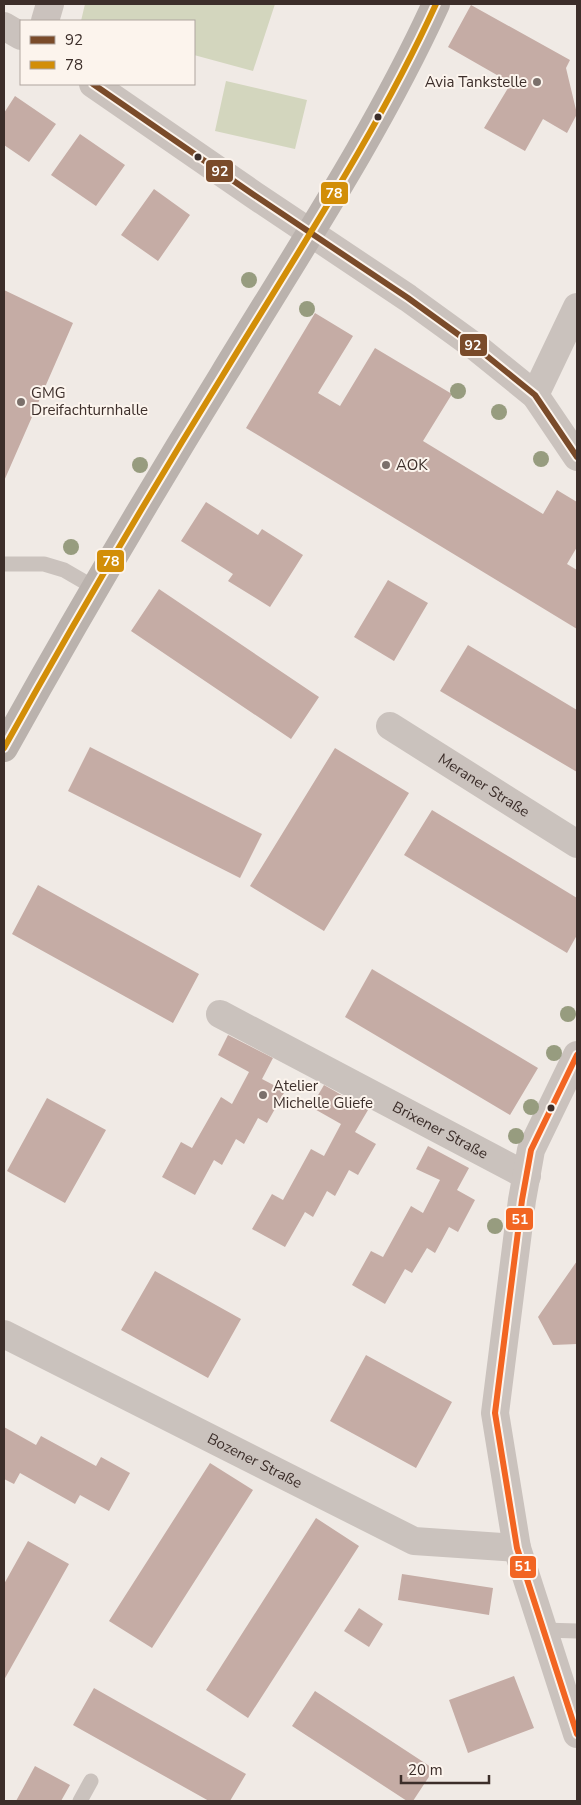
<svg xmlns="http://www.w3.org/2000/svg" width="581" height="1805" viewBox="0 0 581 1805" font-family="'Nunito Sans',sans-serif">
<rect width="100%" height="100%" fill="#f0eae5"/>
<path fill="#d3d6be" d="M85 4H275L253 71 194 55V21H81Z
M226 81 307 100 295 149 215 131Z"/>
<path fill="#c5aca5" d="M471 5 570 60 566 68 577 114 567 133 543 119 525 151 484 128 511 83 448 47Z
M15 96 56 124 29 162 4 145V113Z
M80 134 125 165 96 206 51 175Z
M154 189 190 215 158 261 121 235Z
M4 290 73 323 4 481Z
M315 313 353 336 318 393 340 406 375 348 452 394 423 441 543 514 557 490 577 502V547L567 564 577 570V629L246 428Z
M206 502 258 535 262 529 303 555 270 607 228 581 233 574 181 541Z
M388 580 428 603 394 661 354 637Z
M159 589 319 697 291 739 131 631Z
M468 645 577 710V772L440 691Z
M90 747 262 834 240 878 68 791Z
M335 748 409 793 324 931 250 886Z
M432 810 577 898V935L567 953 404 855Z
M38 885 199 974 173 1023 12 934Z
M372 969 538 1068 510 1115 345 1017Z
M228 1035 273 1058 262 1079 285 1091 267 1123 258 1118 244 1144 236 1139 222 1165 214 1160 195 1195 162 1177 181 1142 192 1148 221 1097 232 1104 249 1072 218 1055Z
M324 1085 368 1110 355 1132 376 1144 358 1175 349 1170 335 1196 327 1191 313 1217 305 1212 285 1247 252 1229 272 1194 283 1200 311 1149 324 1156 341 1124 311 1107Z
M47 1098 106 1130 65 1203 7 1171Z
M428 1146 469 1168 457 1190 475 1200 458 1232 449 1227 435 1253 427 1248 412 1273 405 1269 385 1304 352 1285 371 1251 383 1257 411 1206 423 1213 440 1180 416 1169Z
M577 1261V1344L553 1345 538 1317Z
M155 1271 241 1319 208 1378 121 1330Z
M366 1355 452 1402 416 1468 330 1421Z
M4 1427 36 1445 41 1436 96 1466 101 1457 130 1473 109 1511 80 1495 75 1504 20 1473 14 1484 4 1479Z
M210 1463 253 1490 152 1648 109 1621Z
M316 1518 359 1546 248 1718 206 1690Z
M28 1541 69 1564 4 1680V1584Z
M402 1574 493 1588 489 1615 398 1600Z
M359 1608 383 1624 369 1647 344 1631Z
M514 1676 534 1728 468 1753 449 1700Z
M94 1688 246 1774 230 1801H209L73 1725Z
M315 1691 434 1769 413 1801H407L292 1726Z
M35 1766 70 1785 61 1801H16Z"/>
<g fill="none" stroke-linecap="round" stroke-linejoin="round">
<path stroke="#cac2bd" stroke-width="15" d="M4 564H44L64 570 95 588
M543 1630 577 1631
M80 1801 91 1781"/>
<g stroke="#cac2bd" stroke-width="28">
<path d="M45 21 50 4"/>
<path d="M4 26 21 36"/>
<path d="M93 84 254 195 408 298 477 348 535 395 577 457"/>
<path d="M535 395 577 307"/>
<path id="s1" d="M390 726 577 844"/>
<path id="s2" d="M220 1014 527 1176"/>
<path d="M577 1055 531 1150 522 1200 495 1413 517 1548 577 1734"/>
<path id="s3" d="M4 1334 414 1541 517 1548"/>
</g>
<path stroke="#bab2ad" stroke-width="28" d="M4 748C74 622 147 498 223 375 297 253 377 133 436 4"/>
<g stroke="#fcf4ed" stroke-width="10">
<path id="bus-1" d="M93 84 254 195 408 298 477 348 535 395 577 457"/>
</g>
<g stroke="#fcf4ed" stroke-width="10">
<path id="bus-2" d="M4 748C74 622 147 498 223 375 297 253 377 133 436 4"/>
</g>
<g stroke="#fcf4ed" stroke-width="10">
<path id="bus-3" d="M577 1055 531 1150 522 1200 495 1413 517 1548 577 1734"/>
</g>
<use href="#bus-1" stroke="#7a4b2a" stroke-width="6"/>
<use href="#bus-2" stroke="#d28e08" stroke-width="6"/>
<use href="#bus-3" stroke="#f26522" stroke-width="6"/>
</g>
<g fill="#979c7f">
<circle cx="249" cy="280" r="8"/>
<circle cx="307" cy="309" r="8"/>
<circle cx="458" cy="391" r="8"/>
<circle cx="499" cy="412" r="8"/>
<circle cx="541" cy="459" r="8"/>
<circle cx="140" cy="465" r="8"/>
<circle cx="71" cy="547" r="8"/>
<circle cx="568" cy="1014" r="8"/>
<circle cx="554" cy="1053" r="8"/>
<circle cx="531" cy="1107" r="8"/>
<circle cx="516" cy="1136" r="8"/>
<circle cx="495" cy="1226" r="8"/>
</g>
<g fill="#7b706b" stroke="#fcf4ed" stroke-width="2">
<circle cx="537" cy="82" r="5"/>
<circle cx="21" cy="402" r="5"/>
<circle cx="386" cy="465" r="5"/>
<circle cx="263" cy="1095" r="5"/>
</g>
<g fill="#3c2e2a" stroke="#fcf4ed" stroke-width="2">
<circle cx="378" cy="117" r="4.5"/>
<circle cx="198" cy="157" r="4.5"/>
<circle cx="551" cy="1108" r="4.5"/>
</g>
<g text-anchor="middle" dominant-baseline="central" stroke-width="4" stroke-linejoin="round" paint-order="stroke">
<g font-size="15" fill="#3c2e2a" stroke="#fcf4ed" text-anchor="start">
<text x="527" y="82" text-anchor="end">Avia Tankstelle</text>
<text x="31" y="393">GMG<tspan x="31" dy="17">Dreifachturnhalle</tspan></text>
<text x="396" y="465">AOK</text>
<text x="273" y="1086">Atelier<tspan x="273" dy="17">Michelle Gliefe</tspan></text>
</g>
<g font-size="15" fill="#3c2e2a" stroke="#fcf4ed">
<text stroke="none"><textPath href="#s1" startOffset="111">Meraner Straße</textPath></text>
<text stroke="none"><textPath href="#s2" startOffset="249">Brixener Straße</textPath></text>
<text stroke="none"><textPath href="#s3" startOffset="281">Bozener Straße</textPath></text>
</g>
</g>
<g stroke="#fcf4ed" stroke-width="2">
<rect x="205" y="159" width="29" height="24" rx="5" fill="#7a4b2a"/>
<rect x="320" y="181" width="29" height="24" rx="5" fill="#d28e08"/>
<rect x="459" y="333" width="29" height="24" rx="5" fill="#7a4b2a"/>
<rect x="96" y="549" width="29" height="24" rx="5" fill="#d28e08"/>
<rect x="505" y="1207" width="29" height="24" rx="5" fill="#f26522"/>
<rect x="509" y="1555" width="28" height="24" rx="5" fill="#f26522"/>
</g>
<g font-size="14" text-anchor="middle" font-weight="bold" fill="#fff">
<text x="220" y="176">92</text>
<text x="334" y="198">78</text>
<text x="473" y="350">92</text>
<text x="111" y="566">78</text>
<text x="520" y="1224">51</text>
<text x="523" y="1571">51</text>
</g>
<rect width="581" height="1805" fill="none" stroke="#3c2e2a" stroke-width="10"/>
<rect x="20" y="20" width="175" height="65" fill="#fcf4ed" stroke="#afa59f"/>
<rect x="30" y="36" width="25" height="8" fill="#7a4b2a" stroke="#afa59f"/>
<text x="65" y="45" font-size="15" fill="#3c2e2a">92</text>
<rect x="30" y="61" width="25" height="8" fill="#d28e08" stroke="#afa59f"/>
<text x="65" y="70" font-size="15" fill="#3c2e2a">78</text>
<path d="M401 1775v8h88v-8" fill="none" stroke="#3c2e2a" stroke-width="2.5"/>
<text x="408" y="1775" font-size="15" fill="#3c2e2a" stroke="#fcf4ed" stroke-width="4" paint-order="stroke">20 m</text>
</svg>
